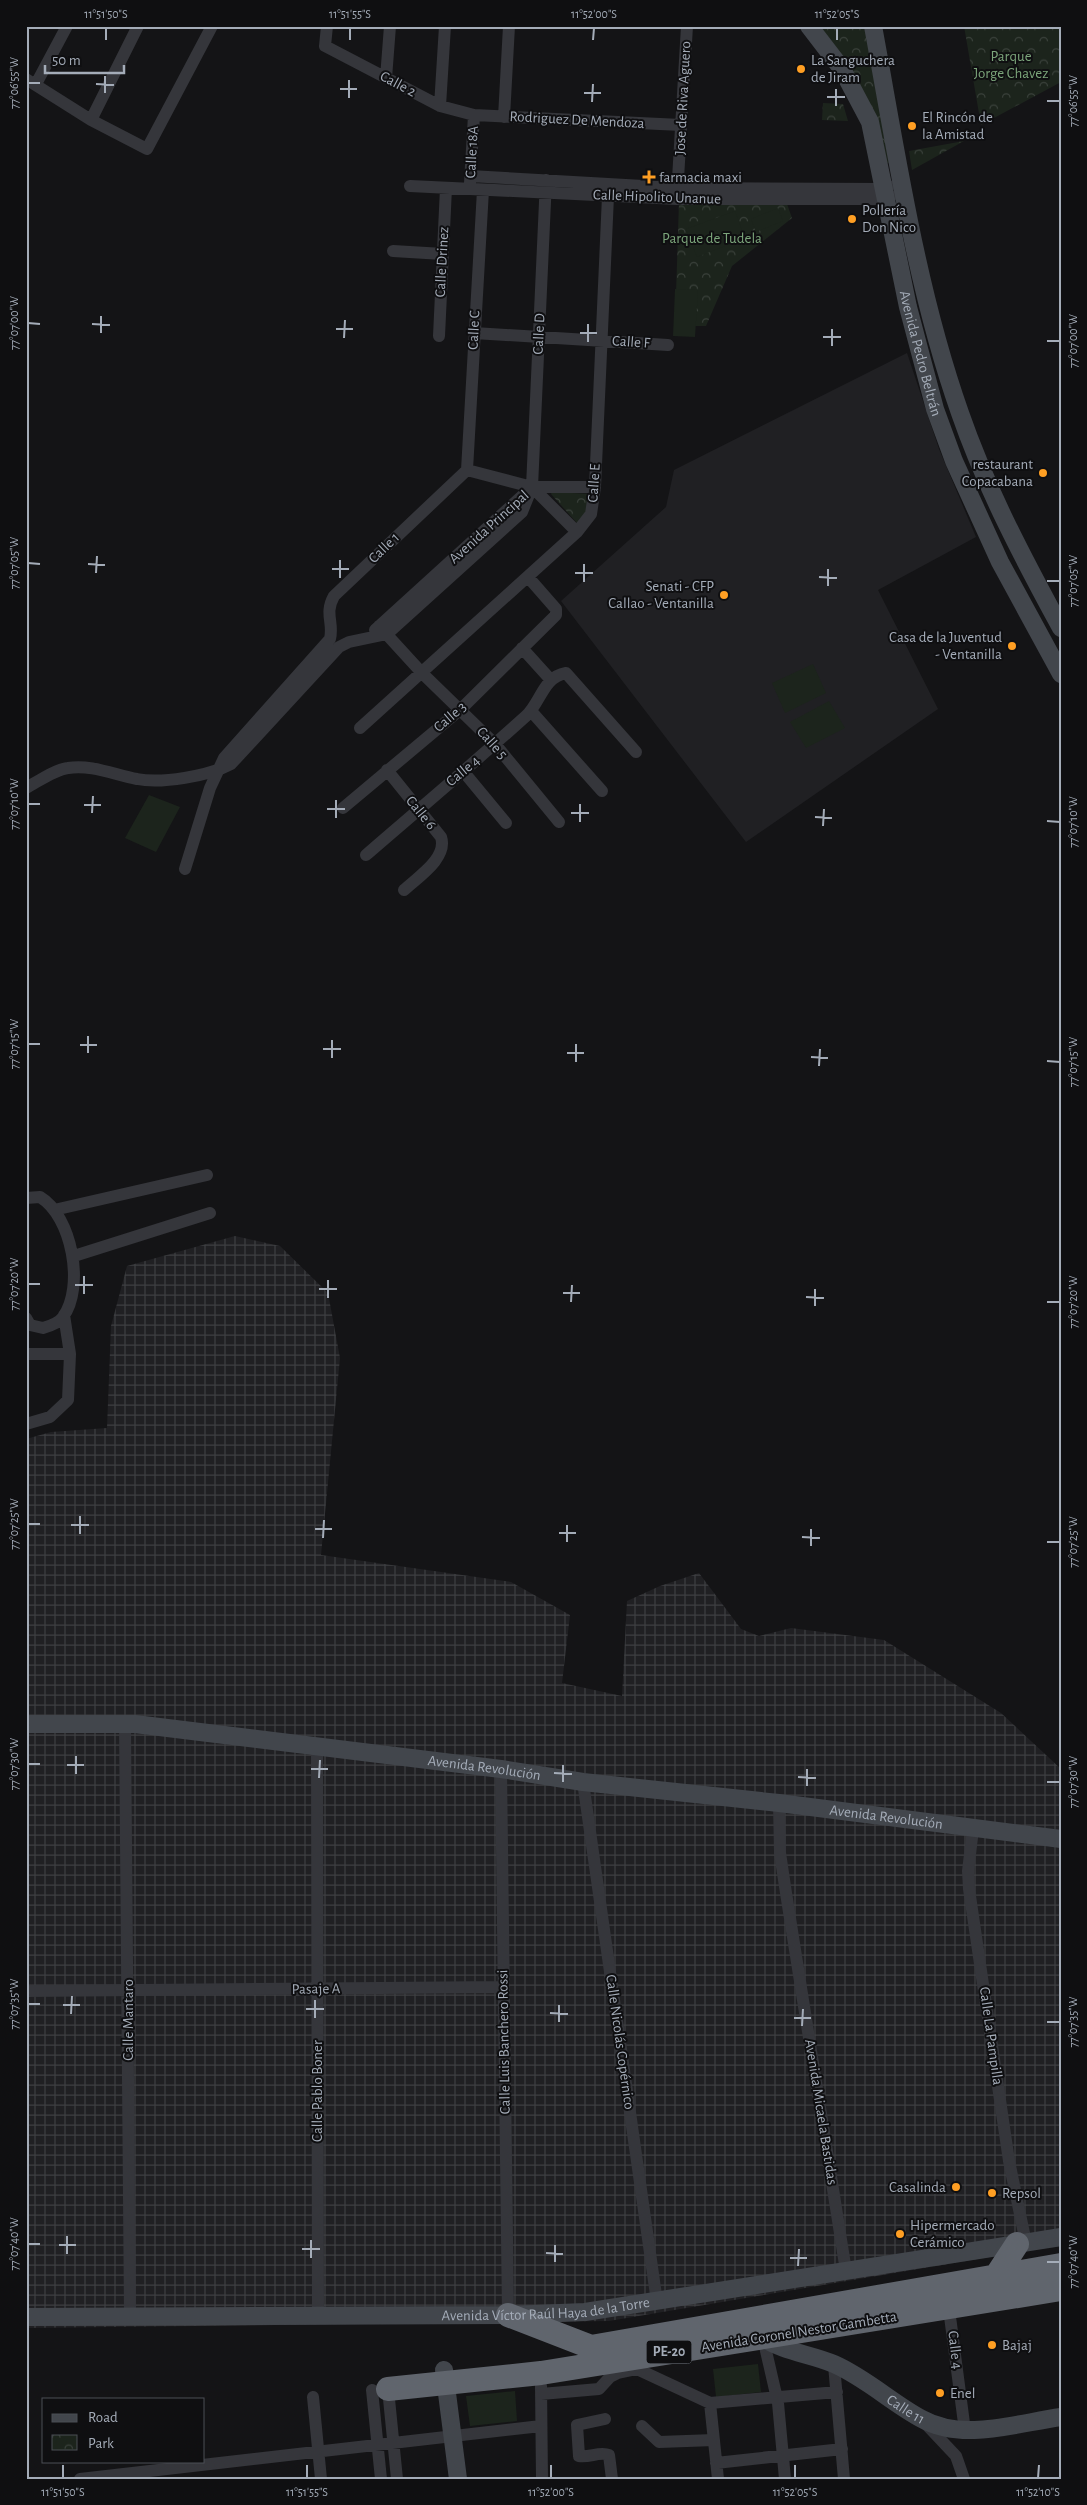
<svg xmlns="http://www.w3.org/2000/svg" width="1087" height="2505" viewBox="0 0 1087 2505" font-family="'Alegreya Sans',sans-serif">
<defs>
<pattern id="industrial-grid" width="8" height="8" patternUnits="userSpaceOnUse" patternTransform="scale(1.25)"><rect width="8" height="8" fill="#202023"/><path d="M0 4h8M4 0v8" fill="none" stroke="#3d3e41"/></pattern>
<pattern id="park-crowns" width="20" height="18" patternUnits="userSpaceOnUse" patternTransform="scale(1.25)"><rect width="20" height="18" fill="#1c241c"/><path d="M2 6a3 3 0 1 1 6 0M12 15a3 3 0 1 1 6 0" fill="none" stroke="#3a413b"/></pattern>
</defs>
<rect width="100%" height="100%" fill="#141416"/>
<path fill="#202023" d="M907 353 939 449 976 537 878 590 938 709 746 842 561 601 666 507 674 470Z"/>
<path fill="url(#industrial-grid)" d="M235 1236 280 1246 328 1293 340 1358 321 1555 511 1582 570 1615 562 1683 622 1696 627 1601 660 1586 699 1573 741 1629 759 1636 791 1628 884 1640 1001 1713 1061 1769V2245L609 2321 26 2328V1439L51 1432 107 1428 111 1326 127 1266Z"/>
<path fill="url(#park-crowns)" d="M813 26H869L894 162 882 164Z
M964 26H1061V82L981 125Z
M823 103 843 104 848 121 822 120Z
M964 141 912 170 909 151Z
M679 202 787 204 792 218 732 266 706 326H675Z
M552 492 591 494V506L577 523 551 494Z"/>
<path fill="#1c241c" d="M778 208 783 221 756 232 751 219Z
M735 211 745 238 697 257 686 229Z
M675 289 698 290 695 337 673 336Z
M813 664 826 693 785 713 772 683Z
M829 701 845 728 806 748 790 722Z
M149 795 180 807 156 852 125 838Z
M758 2364 761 2392 716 2397 713 2369Z
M515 2391 517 2421 470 2426 466 2396Z"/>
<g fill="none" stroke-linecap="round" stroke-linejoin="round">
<path stroke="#35363b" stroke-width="12" d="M327 26 325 46 440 106 474 115 681 125
M386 78 390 26
M26 79 91 120 147 149 212 26
M36 84 67 26
M440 106 445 26
M504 117 509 26
M91 120 138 26
M470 176 678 188 884 189 889 186
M470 183 474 115
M410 186 677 199H885L891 196
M677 196 687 26
M393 251 443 254
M474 333 668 345
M439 336 446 188
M467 470 483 190
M467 470 532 487H595
M532 487 577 532
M379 626 422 673 495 744 559 822
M375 630 532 487
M330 639C334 622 324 614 334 596L467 470
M522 648 550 679
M531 711 602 791
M360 728 577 532 591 514 595 487 608 196
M387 770 441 837C448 858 418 877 404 890
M463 771 506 823
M26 788C39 781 54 770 68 768 91 764 115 775 137 779 161 784 209 776 231 764L339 647 349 642 387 634 522 512 532 487 546 180
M343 808 460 710 556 615V609L528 577
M366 855C419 809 473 764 526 716 541 702 543 677 566 673L636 752
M185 869 210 788 224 758 330 639
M26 1198 40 1197C72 1216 85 1287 63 1317 59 1323 50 1326 43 1328L30 1325 26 1318
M54 1210 207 1175
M74 1256 210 1213
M26 1354H70
M26 1424 50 1417 68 1400 70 1354 64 1315
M125 1724 130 2316
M317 1746 318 2315
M501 1769 508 2315
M583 1782 657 2302
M779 1803 780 1853 786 1893 846 2271
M973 1829 968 1871 969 1889 1009 2161 1026 2243
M26 1991 504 1987
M953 2304 949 2309 965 2431
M763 2338 778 2403 785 2479
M834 2365 844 2479
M541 2386 542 2479
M388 2389 397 2479
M372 2390 381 2479
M541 2394 599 2389 610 2377 618 2373 637 2369 710 2403 837 2392
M313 2397 321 2479
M710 2403 718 2479
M605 2419 577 2425 579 2456C589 2458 600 2451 609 2455L612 2479
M923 2421 956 2456 964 2479
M642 2426 659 2442 714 2440
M716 2463 842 2449
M80 2479 541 2426"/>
<g stroke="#42464c" stroke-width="18">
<path id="s1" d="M809 26 842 69 870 122 908 307 935 409 954 461 1000 562 1061 674"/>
<path d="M873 26C897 156 916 288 960 413 986 488 1023 558 1061 628"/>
<path id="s2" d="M26 1724H135L501 1769 583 1782 779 1803 1061 1839"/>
<path id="s3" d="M26 2317 508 2315 585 2312 1061 2237"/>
<path id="s4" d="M762 2333 763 2338C784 2352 811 2354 834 2364 866 2378 892 2403 922 2419 963 2442 1017 2423 1061 2417"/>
<path d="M444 2370 458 2479"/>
</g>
<path stroke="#60656d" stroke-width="24" d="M996 2276 1017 2244
M508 2315 591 2347 1061 2265
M388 2389 541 2373 1061 2289"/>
</g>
<path fill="none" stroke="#a4acb8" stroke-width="2" d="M106 40V28M350 40V28M593 40 594 28M837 40V28M28 83H40M96 84 114 85M340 89H357M105 93V76M584 93H601M827 97H845M349 98V80M1047 101H1060M592 102 593 84M836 106V89M28 323 40 324M92 324 110 325M336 329H353M101 333V316M580 333H597M823 337H841M344 338 345 320M1047 341H1060M588 342V324M832 346V329M28 563 40 564M88 564 105 565M332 569H349M96 573 97 556M575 573H593M819 577 837 578M340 578V560M1047 581H1060M584 582V564M828 586V569M28 804H40M84 805H101M327 809H345M92 813 93 796M571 813H589M815 817 832 818M336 818V800M1047 821 1060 822M580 822V804M823 826 824 809M28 1044H40M80 1045H97M323 1049H341M88 1053V1036M567 1053H584M811 1057 828 1058M332 1058V1040M1047 1061 1060 1062M576 1062V1044M819 1066 820 1049M28 1284H40M75 1285H93M319 1289H337M563 1293H580M84 1294V1276M806 1297 824 1298M328 1298V1280M571 1302 572 1285M1047 1302H1060M815 1306V1289M28 1524H40M71 1525H89M315 1529H332M559 1533H576M80 1534V1516M802 1537 820 1538M323 1538 324 1520M567 1542V1525M1047 1542H1060M811 1546V1529M28 1764H40M67 1765H84M311 1769H328M554 1773 572 1774M76 1774V1756M798 1777 816 1778M319 1778 320 1760M563 1782V1765M1047 1782H1060M807 1786V1769M28 2004H40M63 2005H80M306 2009H324M550 2013 568 2014M71 2014 72 1996M315 2018V2000M794 2018H811M559 2022V2005M1047 2022H1060M802 2026 803 2009M28 2244H40M59 2245H76M302 2249H320M546 2253 563 2254M67 2254V2236M311 2258V2240M790 2258H807M555 2262V2245M1047 2262H1060M798 2266 799 2249M63 2478V2465M307 2478V2465M551 2478V2465M795 2478V2465M1038 2478 1039 2465"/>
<g fill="#ff9f23" stroke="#0f0f11" stroke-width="2">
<circle cx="801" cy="69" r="5"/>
<circle cx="912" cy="126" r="5"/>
<path d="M646.5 169.5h5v5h5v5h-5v5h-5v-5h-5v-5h5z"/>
<circle cx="852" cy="219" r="5"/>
<circle cx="1043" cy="473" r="5"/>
<circle cx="724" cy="595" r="5"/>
<circle cx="1012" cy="646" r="5"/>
<circle cx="956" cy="2187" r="5"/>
<circle cx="992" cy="2193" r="5"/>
<circle cx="900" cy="2234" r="5"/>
<circle cx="992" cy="2345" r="5"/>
<circle cx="940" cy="2393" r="5"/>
</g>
<g text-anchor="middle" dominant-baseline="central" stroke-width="4" stroke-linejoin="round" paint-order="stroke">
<rect fill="#0f0f11" stroke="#777d86" stroke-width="1" x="646.5" y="2340.5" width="45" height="23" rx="4"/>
<g font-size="14" font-weight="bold" fill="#a4acb8">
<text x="669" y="2352">PE-20</text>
</g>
<g font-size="15" fill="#7ba47a" stroke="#0f0f11">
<text x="1011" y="56">Parque<tspan x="1011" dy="17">Jorge Chavez</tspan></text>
<text x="712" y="238">Parque de Tudela</text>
</g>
<g font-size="15" fill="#a4acb8" stroke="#0f0f11" text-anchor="start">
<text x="811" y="60">La Sanguchera<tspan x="811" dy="17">de Jiram</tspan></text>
<text x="922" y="117">El Rincón de<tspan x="922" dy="17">la Amistad</tspan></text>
<text x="659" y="177">farmacia maxi</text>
<text x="862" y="210">Pollería<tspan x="862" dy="17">Don Nico</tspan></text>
<text x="1033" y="464" text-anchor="end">restaurant<tspan x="1033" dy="17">Copacabana</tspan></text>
<text x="714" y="586" text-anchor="end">Senati - CFP<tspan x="714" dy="17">Callao - Ventanilla</tspan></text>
<text x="1002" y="637" text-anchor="end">Casa de la Juventud<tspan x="1002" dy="17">- Ventanilla</tspan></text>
<text x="946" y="2187" text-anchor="end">Casalinda</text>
<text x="1002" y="2193">Repsol</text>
<text x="910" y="2225">Hipermercado<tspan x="910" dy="17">Cerámico</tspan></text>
<text x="1002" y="2345">Bajaj</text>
<text x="950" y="2393">Enel</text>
</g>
<g font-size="15" fill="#a4acb8" stroke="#0f0f11">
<text transform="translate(398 84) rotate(28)">Calle 2</text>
<text transform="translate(683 98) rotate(-87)">Jose de Riva Aguero</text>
<text transform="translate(577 120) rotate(3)">Rodriguez De Mendoza</text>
<text transform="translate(472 152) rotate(-87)">Calle 18A</text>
<text transform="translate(657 197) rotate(2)">Calle Hipolito Unanue</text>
<text transform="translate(442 262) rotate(-87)">Calle Drinez</text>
<text transform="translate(474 330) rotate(-87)">Calle C</text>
<text transform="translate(539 334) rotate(-87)">Calle D</text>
<text transform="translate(631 342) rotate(4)">Calle F</text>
<text stroke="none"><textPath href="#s1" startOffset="351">Avenida Pedro Beltrán</textPath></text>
<text transform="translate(594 483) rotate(-86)">Calle E</text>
<text transform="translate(489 527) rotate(-42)">Avenida Principal</text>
<text transform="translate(384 548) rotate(-44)">Calle 1</text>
<text transform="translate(450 717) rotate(-41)">Calle 3</text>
<text transform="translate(492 743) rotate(48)">Calle 5</text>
<text transform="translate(463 771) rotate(-40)">Calle 4</text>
<text transform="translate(421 813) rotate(51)">Calle 6</text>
<text stroke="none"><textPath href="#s2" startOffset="461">Avenida Revolución</textPath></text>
<text stroke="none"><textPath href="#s2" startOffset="866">Avenida Revolución</textPath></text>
<text transform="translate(316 1989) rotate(-1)">Pasaje A</text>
<text transform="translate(128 2020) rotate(-90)">Calle Mantaro</text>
<text transform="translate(991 2036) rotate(82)">Calle La Pampilla</text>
<text transform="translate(504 2042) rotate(-91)">Calle Luis Banchero Rossi</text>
<text transform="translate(620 2042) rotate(82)">Calle Nicolás Copérnico</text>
<text transform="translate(317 2091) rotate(-90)">Calle Pablo Boner</text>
<text transform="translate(821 2112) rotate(81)">Avenida Micaela Bastidas</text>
<text stroke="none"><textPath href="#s3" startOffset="520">Avenida Víctor Raúl Haya de la Torre</textPath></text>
<text transform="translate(799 2332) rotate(-9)">Avenida Coronel Nestor Gambetta</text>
<text transform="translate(955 2350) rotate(83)">Calle 4</text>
<text stroke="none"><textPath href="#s4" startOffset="166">Calle 11</textPath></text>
</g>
</g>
<rect width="1087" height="2505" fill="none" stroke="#0f0f11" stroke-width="55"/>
<rect x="42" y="2398" width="162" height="65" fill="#0f0f11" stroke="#4b4e54"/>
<rect x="52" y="2414" width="25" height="8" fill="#42464c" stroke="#4b4e54"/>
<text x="88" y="2422" font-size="15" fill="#a4acb8">Road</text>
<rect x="52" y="2435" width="25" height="15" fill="url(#park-crowns)" stroke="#4b4e54"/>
<text x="88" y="2448" font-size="15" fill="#a4acb8">Park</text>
<path d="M45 65v8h79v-8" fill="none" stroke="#a4acb8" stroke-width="2.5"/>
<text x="52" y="65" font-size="15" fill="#a4acb8" stroke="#0f0f11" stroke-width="4" paint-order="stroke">50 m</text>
<rect x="28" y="28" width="1032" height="2450" fill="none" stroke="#a4acb8" stroke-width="2"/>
<g font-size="12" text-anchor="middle" fill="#a4acb8">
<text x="106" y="18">11°51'50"S</text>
<text x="350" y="18">11°51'55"S</text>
<text x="594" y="18">11°52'00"S</text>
<text x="837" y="18">11°52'05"S</text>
<text transform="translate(14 83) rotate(-90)" y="4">77°06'55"W</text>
<text transform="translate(1073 101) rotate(-90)" y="4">77°06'55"W</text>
<text transform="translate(14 323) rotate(-90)" y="4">77°07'00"W</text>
<text transform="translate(1073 341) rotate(-90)" y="4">77°07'00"W</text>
<text transform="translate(14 563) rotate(-90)" y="4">77°07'05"W</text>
<text transform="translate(1073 581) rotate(-90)" y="4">77°07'05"W</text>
<text transform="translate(14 804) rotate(-90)" y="4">77°07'10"W</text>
<text transform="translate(1073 822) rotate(-90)" y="4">77°07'10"W</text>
<text transform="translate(14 1044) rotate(-90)" y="4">77°07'15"W</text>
<text transform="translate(1073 1062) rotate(-90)" y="4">77°07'15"W</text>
<text transform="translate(14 1284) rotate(-90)" y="4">77°07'20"W</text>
<text transform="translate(1073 1302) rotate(-90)" y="4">77°07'20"W</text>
<text transform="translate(14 1524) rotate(-90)" y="4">77°07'25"W</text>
<text transform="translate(1073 1542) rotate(-90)" y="4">77°07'25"W</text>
<text transform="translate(14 1764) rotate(-90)" y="4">77°07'30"W</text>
<text transform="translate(1073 1782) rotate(-90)" y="4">77°07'30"W</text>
<text transform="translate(14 2004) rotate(-90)" y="4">77°07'35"W</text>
<text transform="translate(1073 2022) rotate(-90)" y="4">77°07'35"W</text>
<text transform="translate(14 2244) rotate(-90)" y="4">77°07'40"W</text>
<text transform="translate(1073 2262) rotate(-90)" y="4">77°07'40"W</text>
<text x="63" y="2496">11°51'50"S</text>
<text x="307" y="2496">11°51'55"S</text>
<text x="551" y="2496">11°52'00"S</text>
<text x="795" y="2496">11°52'05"S</text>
<text x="1038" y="2496">11°52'10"S</text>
</g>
</svg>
